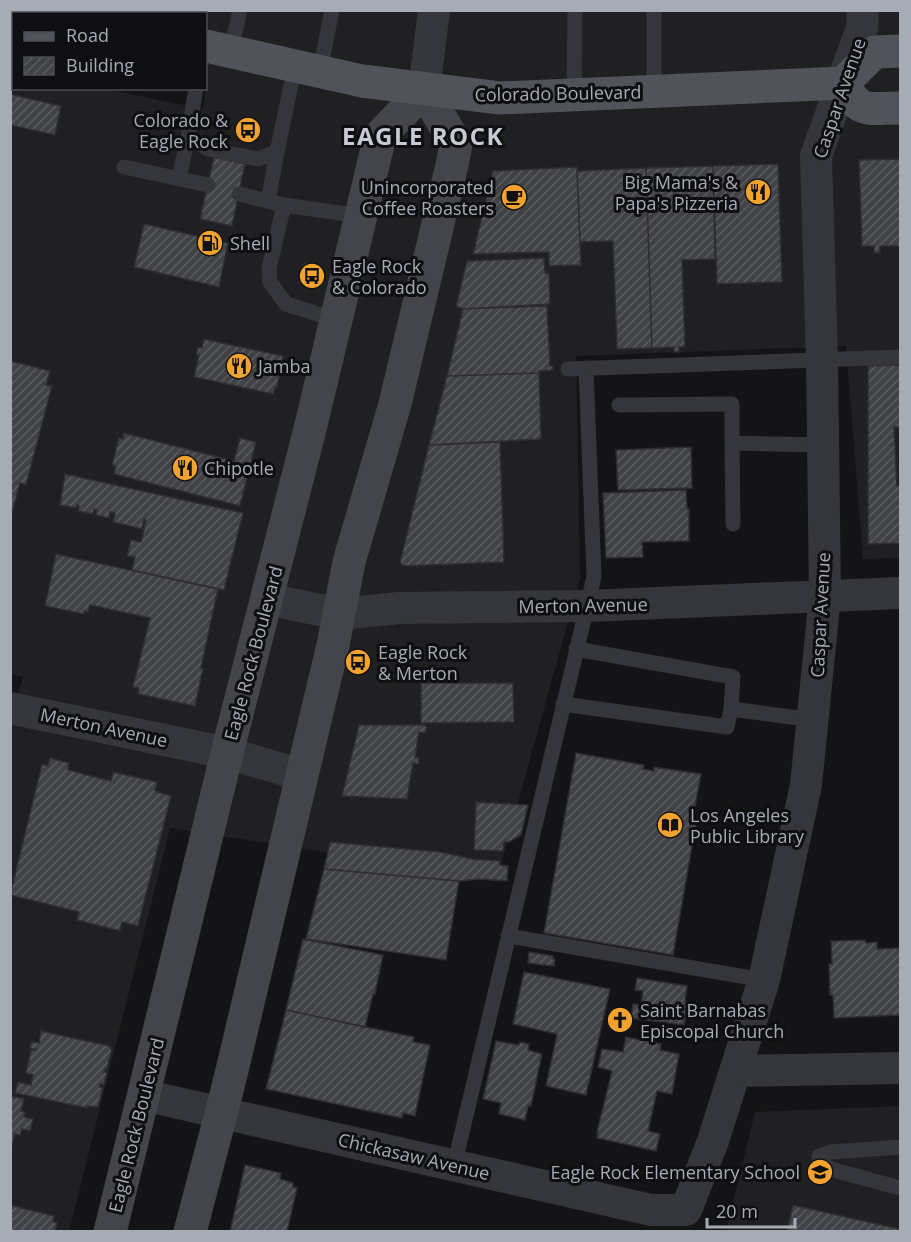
<svg xmlns="http://www.w3.org/2000/svg" width="911" height="1242" viewBox="0 0 911 1242" font-family="'Open Sans',sans-serif">
<defs>
<pattern id="building-hatch" width="6" height="6" patternUnits="userSpaceOnUse" patternTransform="scale(1.5)"><rect width="6" height="6" fill="#404246"/><path d="M-1 1l2-2M0 6l6-6M5 7l2-2" fill="none" stroke="#595b5e"/></pattern>
</defs>
<rect width="100%" height="100%" fill="#141416"/>
<path fill="#202023" d="M208 11H900V558L863 559 846 346 576 356 580 578 497 879 170 828 69 1231H11L10 722 23 677 11 674V68L13 69 14 88 106 89 203 109 206 88Z
M900 1106V1231L726 1232 755 1112Z"/>
<path fill="url(#building-hatch)" stroke="#2e2e32" stroke-width="1.5" d="M10 94 61 106 55 135 10 125Z
M214 157 245 164 232 226 200 219Z
M900 159V246H880V253H874V246H862L859 160Z
M778 164 782 282 717 284 713 166Z
M713 166 715 259 682 260 685 347H679V352H674V347L652 348 646 168Z
M577 167 581 265 549 266V252L473 254 493 171Z
M646 168 652 348 617 349 613 241 580 242 577 171Z
M144 224 228 243 219 287 134 267Z
M544 258 545 273H549L550 304 463 309 456 306 467 261Z
M304 263 311 265 306 283 299 282Z
M547 306 550 366H553V370L539 371V373L447 376 463 309Z
M204 339 283 356 277 388 275 387 273 394 194 377 199 355H196L198 347 202 348Z
M11 361 50 371 46 385 52 386 26 485 20 483 10 521Z
M900 365V427H894L897 486H900V543L868 544V366Z
M539 373 541 439 429 445 447 376Z
M124 433 234 461 240 438 256 442 240 506 114 474 116 466 112 465 119 438 123 439Z
M500 442 504 562 404 566 401 564 400 562 429 445Z
M691 447 692 488 618 490 616 450Z
M65 474 243 513 224 590 132 570 135 557 127 556 131 540 141 542 146 520 144 519 142 529 113 522 115 513 110 512 109 518 96 515 97 510 94 509 93 514 78 511 79 506 77 505 76 508 60 505Z
M686 490 687 509H689V541L642 542 643 557 606 558 603 493Z
M56 554 218 589 201 668 203 669 195 706 138 694 139 688 133 687 150 618 90 605 88 612 84 611V614L45 606Z
M421 683H513L514 722 421 723Z
M359 725H423L427 727 425 733 419 732 415 757 419 758 418 764 413 763 407 799 342 796Z
M576 753 644 765 643 769 654 771V767L701 774 693 817 697 818 673 955 544 933Z
M50 758 69 763 68 770 111 781 113 772 157 782 155 791 171 796 138 926 122 922 120 931 77 920 79 912 10 895 42 764 48 766Z
M476 802 528 805 521 835 509 842H504L503 851 474 850Z
M330 842 440 852 472 859 500 861V865L508 866 507 881 479 879 459 881 324 869Z
M324 869 459 881 446 960 306 939Z
M303 939 383 955 375 994H373L365 1027 286 1010Z
M865 940 866 943 877 942V949L900 948V1015L834 1018 833 995H830L829 964H832L831 941Z
M529 952 553 956V959H555L554 966 528 963Z
M524 972 610 989 586 1095 546 1086 557 1034 513 1024Z
M637 978 687 986 685 1001 688 1002 684 1025 631 1018 633 1004 641 1005 643 991 635 990Z
M286 1010 414 1037 413 1042 430 1045 415 1116 403 1113 402 1118 266 1089Z
M41 1031 110 1046V1048L112 1049 107 1069H105L104 1072H107L104 1085 100 1084V1087L103 1088 98 1107 87 1106V1108L15 1093 18 1082 31 1085 33 1075 26 1073 31 1050H37L30 1048 31 1042 39 1043Z
M626 1037 661 1044 660 1050 679 1054 672 1094 657 1091 648 1131 660 1134 656 1151 597 1138 598 1132H597L612 1071 598 1067 602 1049 623 1052Z
M496 1041 519 1045 520 1042 529 1044 528 1050 542 1054 531 1106H528L525 1120 499 1114 501 1103 483 1099Z
M10 1096 24 1099 21 1111 25 1112 24 1117 33 1119 30 1131 22 1129 20 1135 15 1134 10 1153Z
M245 1165 281 1173 280 1179 293 1183V1187L297 1188 287 1232H230Z
M10 1205 54 1216 53 1222 57 1223 55 1232H10Z
M793 1205 900 1229V1232H787Z"/>
<g fill="none" stroke-linecap="round" stroke-linejoin="round">
<path stroke="#35363b" stroke-width="15" d="M231 51 240 10
M320 71 332 10
M196 88 188 137 208 149 258 159 277 152 295 66
M654 92V10
M574 94 575 10
M124 167 208 185
M179 179 188 137
M239 194 284 205 361 216
M268 201 277 152
M284 205 269 268 270 282 286 304 336 320
M568 369 900 357
M619 405 732 404V443
M733 524 732 443 823 445
M576 649 733 677 731 709
M563 704 727 727 731 709 813 720
M508 936 764 980
M900 1147 831 1152 819 1156 820 1164 834 1170 900 1188
M454 1166 594 577 586 368"/>
<path stroke="#35363b" stroke-width="32" d="M424 90 434 10
M267 599 339 614 399 608 586 606 900 593
M10 708 227 753 302 775
M736 1071 900 1068
M143 1095 651 1210H686L713 1141 764 980 806 785 825 596 822 360 816 156 862 28 863 10"/>
<path stroke="#43454b" stroke-width="33" d="M110 1232 227 753 310 429 380 136 424 90 456 144 452 165 395 404 349 562 333 645 229 1083 190 1232"/>
<path stroke="#51535a" stroke-width="33" d="M47 10 60 14
M206 46 362 81 500 98 843 83 875 52 900 51
M843 83C859 115 868 108 900 108"/>
</g>
<defs>
<g id="bus-disc" transform="scale(1.35)"><circle r="9.5" fill="#f2a22f" stroke="#0f0f11"/><path d="M-5-6H5V4H4V6H2V4H-2V6H-4V4H-5ZM-3.5-4V0h7V-4ZM-3.5 1.2v1.5H-2V1.2ZM2 1.2v1.5H3.5V1.2Z" fill="#111"/></g>
<g id="restaurant-disc" transform="scale(1.35)"><circle r="9.5" fill="#f2a22f" stroke="#0f0f11"/><path d="M-5-6h1v4h1v-4h1v4h1v-4h1v5L-1.5 .5V6h-2V.5L-5-1ZM5-6V6H3V1.5H1.5Q1.5-4 5-6Z" fill="#111"/></g>
<g id="cafe-disc" transform="scale(1.35)"><circle r="9.5" fill="#f2a22f" stroke="#0f0f11"/><path d="M-5.5-4.5H6V0H3Q3 3.5 0 3.5H-2.5Q-5.5 3.5-5.5 0ZM3-3.2v2h1.7v-2ZM-6 4.5H4V6H-6Z" fill="#111"/></g>
<g id="fuel-disc" transform="scale(1.35)"><circle r="9.5" fill="#f2a22f" stroke="#0f0f11"/><path d="M-5.5-6h7V0h2V4h1.3V-2.5L3-4.5l.8-.8L6-3V5H2.5V1h-1V6h-7ZM-4.2-4.7v3.2H.2V-4.7Z" fill="#111"/></g>
<g id="library-disc" transform="scale(1.35)"><circle r="9.5" fill="#f2a22f" stroke="#0f0f11"/><path d="M-6-4Q-3-5.5-.7-3.5V5Q-3 3-6 4ZM6-4Q3-5.5 .7-3.5V5Q3 3 6 4Z" fill="#111"/></g>
<g id="church-disc" transform="scale(1.35)"><circle r="9.5" fill="#f2a22f" stroke="#0f0f11"/><path d="M-1.2-6h2.4v3.5h3.3v2.4h-3.3V6h-2.4V-.1h-3.3v-2.4h3.3Z" fill="#111"/></g>
<g id="school-disc" transform="scale(1.35)"><circle r="9.5" fill="#f2a22f" stroke="#0f0f11"/><path d="M0-5L7-2L0 1L-7-2ZM-4 1L0 2.5L4 1V4Q0 6-4 4Z" fill="#111"/></g>
</defs>
<g fill-rule="evenodd">
<use href="#bus-disc" x="248" y="130"/>
<use href="#restaurant-disc" x="758" y="192"/>
<use href="#cafe-disc" x="514" y="197"/>
<use href="#fuel-disc" x="210" y="243"/>
<use href="#bus-disc" x="312" y="276"/>
<use href="#restaurant-disc" x="239" y="366"/>
<use href="#restaurant-disc" x="185" y="468"/>
<use href="#bus-disc" x="358" y="662"/>
<use href="#library-disc" x="670" y="825"/>
<use href="#church-disc" x="620" y="1020"/>
<use href="#school-disc" x="820" y="1172"/>
</g>
<g text-anchor="middle" dominant-baseline="central" stroke-width="6" stroke-linejoin="round" paint-order="stroke">
<g font-size="18" fill="#a5acb6" stroke="#0f0f11">
<text transform="translate(558 93) rotate(-1)">Colorado Boulevard</text>
<text transform="translate(839 98) rotate(-71)">Caspar Avenue</text>
<text transform="translate(583 605) rotate(-1)">Merton Avenue</text>
<text transform="translate(820 615) rotate(-87)">Caspar Avenue</text>
<text transform="translate(253 653) rotate(-75)">Eagle Rock Boulevard</text>
<text transform="translate(104 727) rotate(12)">Merton Avenue</text>
<text transform="translate(136 1125) rotate(-76)">Eagle Rock Boulevard</text>
<text transform="translate(414 1156) rotate(13)">Chickasaw Avenue</text>
</g>
<g font-size="18" fill="#a5acb6" stroke="#0f0f11" text-anchor="start">
<text x="228" y="120" text-anchor="end">Colorado &amp;<tspan x="228" dy="21">Eagle Rock</tspan></text>
<text x="738" y="182" text-anchor="end">Big Mama's &amp;<tspan x="738" dy="21">Papa's Pizzeria</tspan></text>
<text x="494" y="187" text-anchor="end">Unincorporated<tspan x="494" dy="21">Coffee Roasters</tspan></text>
<text x="230" y="243">Shell</text>
<text x="332" y="266">Eagle Rock<tspan x="332" dy="21">&amp; Colorado</tspan></text>
<text x="258" y="366">Jamba</text>
<text x="204" y="468">Chipotle</text>
<text x="378" y="652">Eagle Rock<tspan x="378" dy="21">&amp; Merton</tspan></text>
<text x="690" y="815">Los Angeles<tspan x="690" dy="21">Public Library</tspan></text>
<text x="640" y="1010">Saint Barnabas<tspan x="640" dy="21">Episcopal Church</tspan></text>
<text x="800" y="1172" text-anchor="end">Eagle Rock Elementary School</text>
</g>
<g font-size="24" font-weight="bold" letter-spacing="1.5" fill="#c6cad2" stroke="#0f0f11">
<text x="423" y="135">EAGLE ROCK</text>
</g>
</g>
<rect width="911" height="1242" fill="none" stroke="#a5acb6" stroke-width="24"/>
<rect x="12" y="12" width="195" height="78" fill="#0f0f11" stroke="#4b4e53" stroke-width="1.5"/>
<rect x="24" y="32" width="30" height="9" fill="#51535a" stroke="#4b4e53" stroke-width="1.5"/>
<text x="66" y="42" font-size="18" fill="#a5acb6">Road</text>
<rect x="24" y="57" width="30" height="18" fill="url(#building-hatch)" stroke="#4b4e53" stroke-width="1.5"/>
<text x="66" y="72" font-size="18" fill="#a5acb6">Building</text>
<path d="M707 1218v9h88v-9" fill="none" stroke="#a5acb6" stroke-width="3"/>
<text x="716" y="1218" font-size="18" fill="#a5acb6" stroke="#0f0f11" stroke-width="4.5" paint-order="stroke">20 m</text>
</svg>
